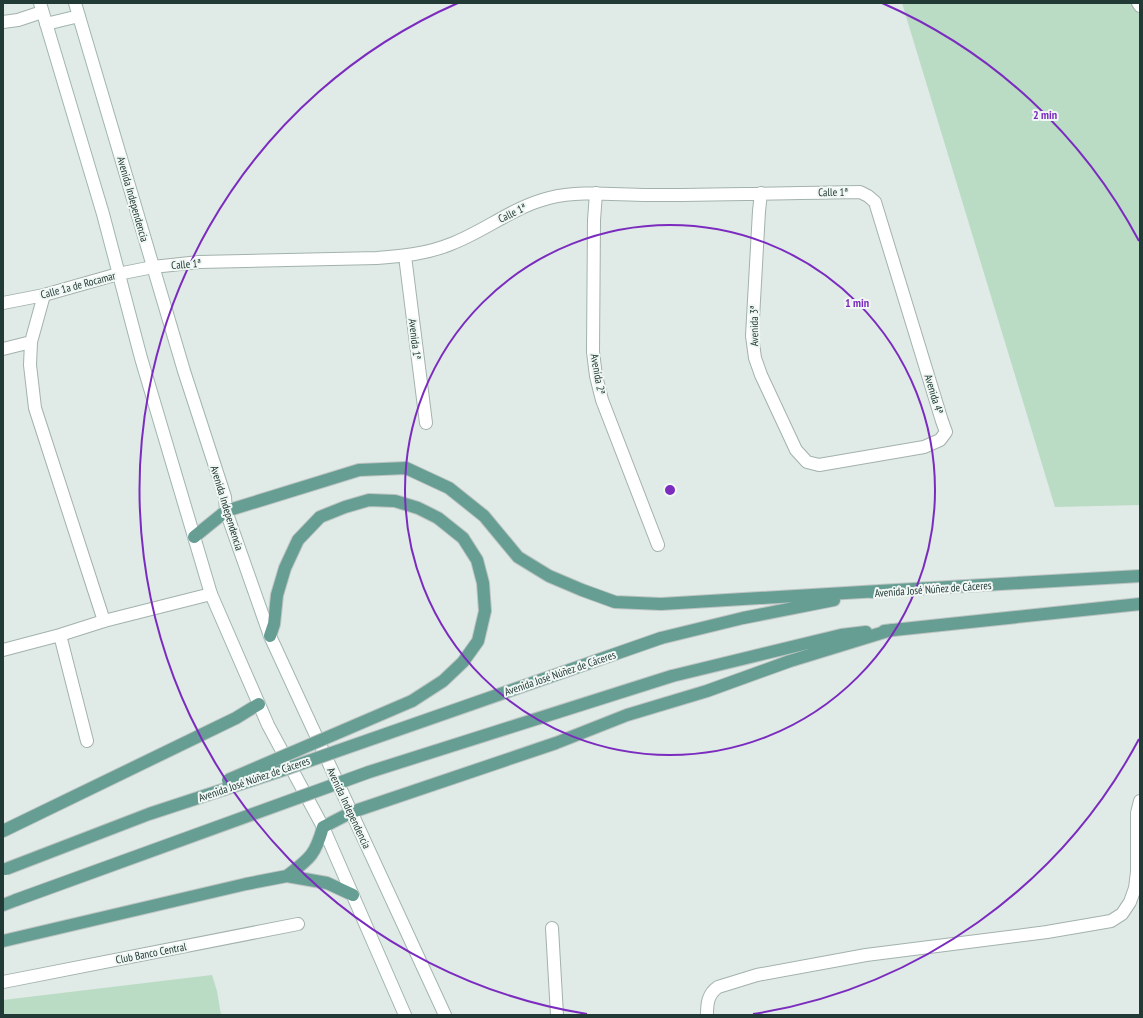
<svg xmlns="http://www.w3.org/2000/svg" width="1143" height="1018" viewBox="0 0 1143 1018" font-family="'PT Sans Narrow',sans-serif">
<rect width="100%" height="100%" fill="#e0eae6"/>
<path fill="#badbc4" d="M902 3H1140V505L1055 507Z
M212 975 217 991 221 1015H3V1000Z"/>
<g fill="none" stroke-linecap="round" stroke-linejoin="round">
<g stroke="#a3b2ad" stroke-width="14">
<path id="lane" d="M1138 3 1140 6
M3 22 18 20 42 12
M44 295 31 342 30 365 35 408 104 621
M3 349 31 342
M552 928 557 1015
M3 982 298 924
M707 1015C707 1003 708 994 718 987L757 975 866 955 1047 932 1111 921 1122 914 1130 902 1135 888 1137 872V813L1140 801"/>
</g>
<g stroke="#a3b2ad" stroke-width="14">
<path id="street" d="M596 193 594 220 593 352 596 376 602 400 658 545
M405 256 426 423
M3 303 44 295 118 274 153 267 199 262 377 258C402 256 427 254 451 244 485 231 513 207 549 198 581 190 615 195 648 195 719 195 789 193 860 192L868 196 875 202 942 421 946 432 940 440 924 447 819 465 807 462 796 450 761 375 755 358 752 336 759 211 761 193
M60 635 87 741
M3 650 60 635 104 621 211 594"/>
</g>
<g stroke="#a0b6af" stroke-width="14">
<path id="secondary" d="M40 3 103 214 141 358 211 594 268 725 323 827 405 1015
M75 3 184 371 225 497 226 511 270 636 445 1015
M46 24 79 16"/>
</g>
<g stroke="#bdc4c2" stroke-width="14">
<path id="primary" d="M194 537 226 511 359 470 406 468 449 488 484 516 518 557 549 576 582 590 615 602 661 604 879 591
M872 592 879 591 1140 576
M884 631 1140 604
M270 636 274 624 277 595 285 568 298 540 320 517 345 507 369 500 395 501 418 508 438 518 463 538 477 560 483 583 485 611 478 641 463 662 443 681 412 701
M661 638 743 618 834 600
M672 676 841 635 866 632
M3 831 236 718 259 704
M287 876C309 859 315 856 323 827L352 812 556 743 627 715 707 691 790 661 891 630
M3 905 16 900
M3 941 246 884 287 876 327 883 353 895"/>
</g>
<use href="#lane" stroke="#fff" stroke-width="12"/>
<use href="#street" stroke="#fff" stroke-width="12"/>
<use href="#secondary" stroke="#fff" stroke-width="12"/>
<use href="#primary" stroke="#669e93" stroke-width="12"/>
<g stroke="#bdc4c2" stroke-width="14" stroke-linecap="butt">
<path id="primary-bridge" d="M228 780 412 701
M6 869 149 814 280 771 661 638
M16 900 369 772 672 676"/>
</g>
<use href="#primary-bridge" stroke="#669e93" stroke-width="12"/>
</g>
<g fill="none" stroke="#7b2cbf" stroke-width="2">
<circle cx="670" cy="490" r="265"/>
<path d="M1139 739A531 531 0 0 1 753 1014M587 1014A531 531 0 0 1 458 3M882 3A531 531 0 0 1 1139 241"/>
</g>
<g text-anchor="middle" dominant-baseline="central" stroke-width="4" stroke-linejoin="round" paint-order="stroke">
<g font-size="11" fill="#223a35" stroke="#f0f7f4">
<text transform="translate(833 192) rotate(-1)">Calle 1ª</text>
<text transform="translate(133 199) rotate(74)">Avenida Independencia</text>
<text transform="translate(512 213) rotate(-26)">Calle 1ª</text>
<text transform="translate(186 264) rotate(-5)">Calle 1ª</text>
<text transform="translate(78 285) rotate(-15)">Calle 1a de Rocamar</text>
<text transform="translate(754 326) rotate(-91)">Avenida 3ª</text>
<text transform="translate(415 339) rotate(83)">Avenida 1ª</text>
<text transform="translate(598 374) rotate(80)">Avenida 2ª</text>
<text transform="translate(934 394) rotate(73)">Avenida 4ª</text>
<text transform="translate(227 508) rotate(73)">Avenida Independencia</text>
<text transform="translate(933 589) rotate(-4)">Avenida José Núñez de Cáceres</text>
<text transform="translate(560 673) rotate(-19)">Avenida José Núñez de Cáceres</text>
<text transform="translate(254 779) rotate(-19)">Avenida José Núñez de Cáceres</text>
<text transform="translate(349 808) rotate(65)">Avenida Independencia</text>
<text transform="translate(151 953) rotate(-11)">Club Banco Central</text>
</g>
</g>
<circle cx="670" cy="490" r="6" fill="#7b2cbf" stroke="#f0f7f4" stroke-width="2"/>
<g font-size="12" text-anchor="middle" font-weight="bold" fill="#7b2cbf" stroke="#f0f7f4" stroke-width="4" stroke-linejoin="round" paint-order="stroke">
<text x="1045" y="119">2 min</text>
<text x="857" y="307">1 min</text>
</g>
<rect width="1143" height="1018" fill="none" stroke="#223a35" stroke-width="8"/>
</svg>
